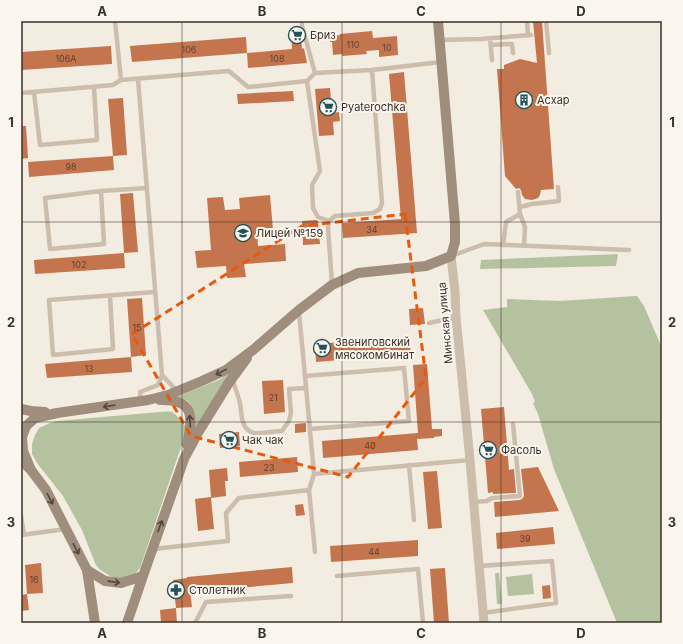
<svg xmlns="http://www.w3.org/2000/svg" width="683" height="644" viewBox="0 0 683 644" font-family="Inter,sans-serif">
<rect width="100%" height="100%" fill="#f3ece0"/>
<path fill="#b4c2a0" d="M618 254 616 266 480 269 481 260Z
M637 296 644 306 662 348V623H617L554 469 538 414 533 403 535 402 532 394 483 310 507 307V299L559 301Z
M230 373 194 433 191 405 188 401 176 397 219 380Z
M159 412C163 412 168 411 172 412 174 413 177 416 179 418 190 428 186 435 181 447L140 568 135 574 118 579 110 576 99 569 95 563 82 530 63 496 37 463 32 454V444L35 435 39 428 50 423 57 421Z
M495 573H499L502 604H497Z
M532 574 534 594 508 596 506 577Z"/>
<path fill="#c4754d" d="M533 21H542L554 189 541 190 540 195 538 198 532 200 525 199 522 195 521 190 519 188 516 189 505 176 497 69H504V65L520 59 537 63Z
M372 31 373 38 397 36 398 55 379 57V50L366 51 367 54 342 56V54L333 55 332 42H330V36L340 35V34Z
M291 32H300L301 38 302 49 304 48 307 63 248 68 247 53 292 49Z
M246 37 247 53 132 62 130 46Z
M111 46 112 64 21 70V52Z
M404 72 417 233 343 238 342 223 401 219 389 74Z
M330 88 332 113 339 112 340 121 333 122 334 135 319 136 315 89Z
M293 91 294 101 238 104 237 94Z
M123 98 127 155 113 156 108 99Z
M21 126H26L28 158 21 159Z
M113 156 114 170 29 177 28 162Z
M133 193 138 252 124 253 120 194Z
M270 195 273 230 257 232 258 246 285 244 286 261 244 264 246 277 227 278 226 266 197 268 195 251 211 250 207 198 223 197 225 210 240 209 239 198Z
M316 220 318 221 320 244 303 245 302 221Z
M124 253 125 268 35 274 34 260Z
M142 298 146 355 131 357 127 299Z
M423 308 425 324 410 325 409 309Z
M409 337 411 354 316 362 315 344Z
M131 357 132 372 47 378 45 364Z
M427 364 432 429H442V436L434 437V438L417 439 418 450 323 458 322 441 418 433 413 365Z
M283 380 285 412 264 414 262 381Z
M504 407 509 470 514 469 516 493 493 494V492L488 493 481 409Z
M306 423V432L295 433V424Z
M239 432 240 446 220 448 219 434Z
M297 457 298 472 240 477 239 462Z
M538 467 559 511 495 517 494 502 520 500 523 498 524 496 521 469Z
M227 468 228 481H225L226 496 211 498 214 529 198 531 195 499 211 497 209 470Z
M437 471 442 528 428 529 423 472Z
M303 504 305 515 296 516 295 505Z
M553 527 555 544 497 549 496 533Z
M418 540V556L331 562 330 546Z
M41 563 43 593 27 594 25 565Z
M292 567 293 583 206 591V589L190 591 192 607 176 608 173 580 187 578V577Z
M445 568 449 623H434L430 569Z
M550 585 551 598 543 599 542 586Z
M27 594 29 610 21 611V595Z
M176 608 177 623H161L160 610Z"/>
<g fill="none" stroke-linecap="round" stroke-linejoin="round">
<path stroke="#ccbdac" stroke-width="4.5" d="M115 21 121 80 229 71 248 87 307 81
M302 21V26L315 73 372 70 382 203 380 209 373 213 335 216 329 221 328 228 332 284
M527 21 528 35
M546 21 549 53
M490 38 492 60
M439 40 481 39 531 35
M491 45 512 44 513 53
M372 70 441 62
M315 73 307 81 320 171 312 185 313 208 318 217 329 221
M138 79 162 375 158 385 140 392 141 401
M34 92 40 145 97 140 94 87
M21 93 113 85 121 80
M101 191 104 244 50 249 45 198 101 191 147 188
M518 192 520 214
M520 207 532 204 559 201 558 187
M503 245 506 222 520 214 525 227 524 246
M451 256 484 244 629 250
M110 296 113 349 53 355 49 300 155 292
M299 312 305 376 404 368 409 421 310 429
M429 323 456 317
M162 375 177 391
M305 376 314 474 309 490 315 552
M232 379C235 387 238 395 240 403 242 413 240 430 254 433 259 434 276 431 282 431L289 421 291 413 289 389 306 388
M409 465 414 520
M314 474 470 460
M474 502 487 501 492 498 520 496 513 424
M21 516 24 534
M21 535 66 529
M153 549 228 541 226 513 239 498 309 490
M479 566 552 561 556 603 483 613
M337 576 418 569 423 623
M195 623 206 602 291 596"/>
<path stroke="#ccbdac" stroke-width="9" d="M451 256 455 291 456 317 470 460 484 623"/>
<path stroke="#9f8d7d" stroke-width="10" d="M160 400C195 399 193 417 187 445
M21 409 31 411 45 412
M27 466 31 470 46 490 87 570 95 623
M31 470 23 451 22 437 26 426 35 418 57 413 148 400 168 395 202 381 226 370 253 350 299 310 332 285 358 273 426 266 451 256 455 242V224L438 21
M87 570 105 581 121 583 143 576
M127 623 143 576 184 459 199 431 228 384 247 358"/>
</g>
<defs><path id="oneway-shaft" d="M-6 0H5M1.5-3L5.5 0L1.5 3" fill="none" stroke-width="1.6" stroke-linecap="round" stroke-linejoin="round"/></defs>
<g stroke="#534840">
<use href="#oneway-shaft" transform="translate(221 372) rotate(153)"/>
<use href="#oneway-shaft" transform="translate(109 406) rotate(172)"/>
<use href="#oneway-shaft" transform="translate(190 421) rotate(-94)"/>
<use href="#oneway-shaft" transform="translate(50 499) rotate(63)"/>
<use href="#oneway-shaft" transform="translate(160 526) rotate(-70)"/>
<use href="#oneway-shaft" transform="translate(76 549) rotate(62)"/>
<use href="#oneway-shaft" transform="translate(114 582) rotate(8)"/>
</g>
<path fill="none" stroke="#e8590c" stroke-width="3" stroke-dasharray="8 5" stroke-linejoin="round" d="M405 214 426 378 348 477 191 436 132 334 302 226Z"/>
<path fill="none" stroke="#3a312b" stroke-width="1" stroke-opacity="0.55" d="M182 21V623M342 21V623M501 21V623M21 222H662M21 422H662"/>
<defs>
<g id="supermarket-ring" transform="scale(0.9)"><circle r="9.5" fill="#faf5ed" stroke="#20525b" stroke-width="1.5"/><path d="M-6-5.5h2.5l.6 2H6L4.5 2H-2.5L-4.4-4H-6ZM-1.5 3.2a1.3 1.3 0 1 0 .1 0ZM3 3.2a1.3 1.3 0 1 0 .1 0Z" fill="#20525b"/></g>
<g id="building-ring" transform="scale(0.9)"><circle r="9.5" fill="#faf5ed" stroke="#20525b" stroke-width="1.5"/><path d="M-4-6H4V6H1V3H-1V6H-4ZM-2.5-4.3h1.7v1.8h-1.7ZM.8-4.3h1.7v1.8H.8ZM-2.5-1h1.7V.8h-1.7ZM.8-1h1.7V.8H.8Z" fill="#20525b"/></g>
<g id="school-ring" transform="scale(0.9)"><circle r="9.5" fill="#faf5ed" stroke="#20525b" stroke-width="1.5"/><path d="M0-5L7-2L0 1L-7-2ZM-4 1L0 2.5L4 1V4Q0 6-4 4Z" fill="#20525b"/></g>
<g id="pharmacy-ring" transform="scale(0.9)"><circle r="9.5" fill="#faf5ed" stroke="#20525b" stroke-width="1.5"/><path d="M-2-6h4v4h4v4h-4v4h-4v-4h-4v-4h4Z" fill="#20525b"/></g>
</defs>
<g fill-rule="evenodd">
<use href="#supermarket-ring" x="297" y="35"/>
<use href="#building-ring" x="524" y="100"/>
<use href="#supermarket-ring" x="328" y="107"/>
<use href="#school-ring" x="243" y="233"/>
<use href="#supermarket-ring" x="322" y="348"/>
<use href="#supermarket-ring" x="229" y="440"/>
<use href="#supermarket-ring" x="488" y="450"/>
<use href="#pharmacy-ring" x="176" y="590"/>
</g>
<g text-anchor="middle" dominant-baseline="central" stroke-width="4" stroke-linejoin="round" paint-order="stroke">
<g font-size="9" fill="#5c4234">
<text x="353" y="44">110</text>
<text x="387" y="47">10</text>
<text x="189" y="49">106</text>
<text x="66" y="58">106А</text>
<text x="277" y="58">108</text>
<text x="71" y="166">98</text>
<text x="372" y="229">34</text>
<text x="79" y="264">102</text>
<text x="137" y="327">15</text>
<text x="89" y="368">13</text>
<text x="273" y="397">21</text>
<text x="370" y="445">40</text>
<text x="269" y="467">23</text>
<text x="525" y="538">39</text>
<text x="374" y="551">44</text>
<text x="34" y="579">16</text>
</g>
<g font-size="11" fill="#3a312b" stroke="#faf5ed" text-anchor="start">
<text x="310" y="35">Бриз</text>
<text x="537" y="100">Асхар</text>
<text x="341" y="107">Pyaterochka</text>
<text x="256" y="233">Лицей №159</text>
<text x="335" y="342">Звениговский<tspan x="335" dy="13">мясокомбинат</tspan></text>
<text x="242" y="440">Чак чак</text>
<text x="501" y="450">Фасоль</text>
<text x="189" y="590">Столетник</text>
</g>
<g font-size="11" fill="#3a312b" stroke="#faf5ed">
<text transform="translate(445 323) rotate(-95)">Минская улица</text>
</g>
</g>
<rect width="683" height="644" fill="none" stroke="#faf5ed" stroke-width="44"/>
<rect x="22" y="22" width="639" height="600" fill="none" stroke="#3a312b" stroke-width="1.5"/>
<g font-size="13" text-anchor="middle" font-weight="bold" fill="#3a312b">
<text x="102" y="16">A</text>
<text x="262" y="16">B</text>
<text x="421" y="16">C</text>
<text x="581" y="16">D</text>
<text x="11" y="127">1</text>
<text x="672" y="127">1</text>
<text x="11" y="327">2</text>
<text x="672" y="327">2</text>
<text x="11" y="527">3</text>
<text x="672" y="527">3</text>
<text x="102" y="638">A</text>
<text x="262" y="638">B</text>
<text x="421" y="638">C</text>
<text x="581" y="638">D</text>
</g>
</svg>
